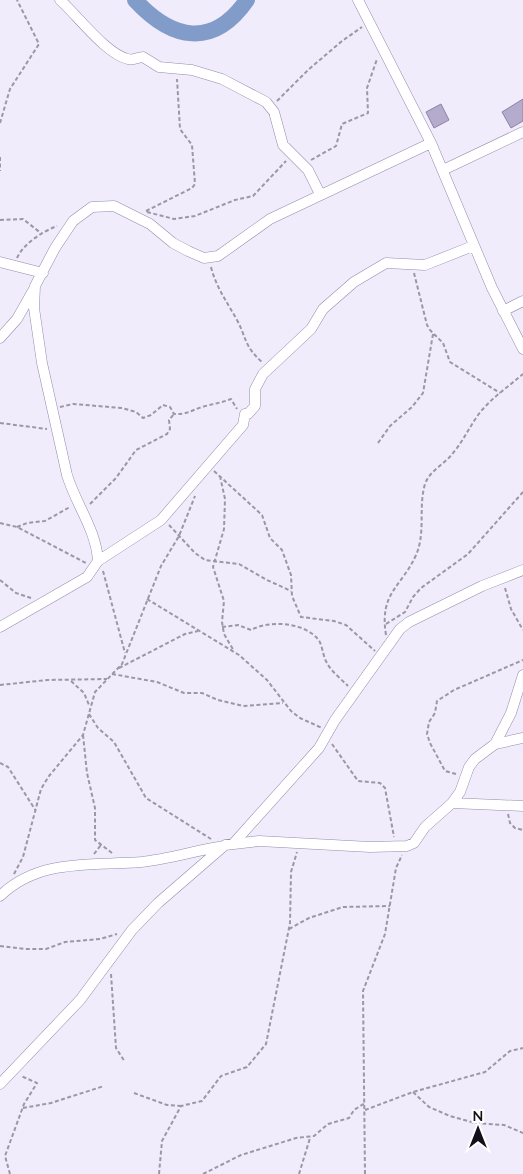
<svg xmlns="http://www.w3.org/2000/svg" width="523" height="1174" viewBox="0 0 523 1174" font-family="Lato,sans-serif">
<rect width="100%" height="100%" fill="#f0ecfb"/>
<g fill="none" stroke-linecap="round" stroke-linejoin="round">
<path stroke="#829cca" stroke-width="16" d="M135 0C172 40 213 49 247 0"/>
</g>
<path fill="#b4abcd" stroke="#8c84a4" d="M523 99V121L511 128 502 112Z
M441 104 449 120 434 128 426 112Z"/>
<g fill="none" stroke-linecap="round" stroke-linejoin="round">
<g stroke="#948bac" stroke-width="11">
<path id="street" d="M60 0C78 16 106 54 128 59 133 61 138 57 143 57L159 67 192 70 222 79 266 102 274 112 283 145 308 170 320 194
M358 0 431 143 492 288 523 349
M443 170 523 132
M0 262 43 273
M503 311 523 301
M0 338 17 319 34 289
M98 561 161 520 243 425 245 414H248L255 406V389L263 374 311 329 323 309 354 282 386 263 425 265 473 246
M0 627 87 577 98 561C96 529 76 505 67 475L42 363 34 308 35 286 55 248 73 221 92 207 114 206 150 224 173 243 188 251 204 258 218 256 270 219 431 143
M495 744 511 713 523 675
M452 803 523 806
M233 844 319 748 335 720 400 629 409 622 482 586 523 570
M0 896C39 858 92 866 141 862 169 859 197 850 224 846
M0 1084 80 1000 132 930 158 903 225 845 259 841 370 847 407 846 414 843 425 827 452 803 460 792 469 767 475 759 495 744 523 738"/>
</g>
<path stroke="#9b97a5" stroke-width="2" stroke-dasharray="4 2.5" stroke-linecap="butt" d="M277 101 308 70 342 41 362 27
M0 123 10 89 39 44 17 0
M0 157V171
M311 160 336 146 342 124 368 113 367 88 377 59
M146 211 192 188 195 184 192 145 180 129 177 79
M147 212 174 219 195 216 235 200 253 196 286 161
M0 220 23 219 42 234
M17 258C24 243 42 232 57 226
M211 267C216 287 227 302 237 320 247 339 244 346 262 362
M414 273 427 325 430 330 443 343 450 362 500 393
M60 407 73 404 122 408 136 412 143 418 151 415 163 405 170 407 174 414C186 415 192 410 202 407 212 404 221 403 231 399L237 409
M0 423 47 429
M378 443 390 426 412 407 423 393 433 334
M214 471 262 515 270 538 282 550 291 575 292 596 301 617 334 621 346 625 375 651
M220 476 225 499 224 529 213 567 224 601 222 622 224 634 234 651
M90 504 116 478 136 450 167 434 170 429 169 420 174 414
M0 523 17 527 86 563
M169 525 195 553 205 560 239 564 267 580 291 591
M17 527 27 523 45 521 70 507
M103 571 125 653
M0 580 16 593 31 598
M505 588 511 609 523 630
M147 599 239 655 267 680 291 711 300 718 322 728
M386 624 405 612 413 597 421 588 468 554 523 492
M222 627 238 625 251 630C269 620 302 622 317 638 323 644 322 655 327 663 331 671 341 679 348 686
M386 635C379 592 402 587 416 555 426 532 418 508 425 484 430 470 444 465 453 453 463 441 469 428 478 415 490 399 508 387 523 374
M119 668 185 634 198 631
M112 674 157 682 184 693H202L218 700 243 706 283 703
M71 681 84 693 89 705
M0 685 47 680 107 679
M89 714 98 728 114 742 146 798 211 839
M83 735 87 773 95 808V840L112 853
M332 744 358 781 380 783 385 788 394 837
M0 763 8 767 36 811
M456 774 445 771 430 743 427 734 429 722 435 713 437 701 454 690 523 660
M508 814 510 823 515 828 523 830
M94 854 101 845
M14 874 23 857 41 789 49 776 83 735 95 692 122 664 161 566 179 536 195 496
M289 929 309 918 343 907 390 906
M0 946 26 949H46L65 942 100 939 117 934
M111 974 116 1048 125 1062
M413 1092 429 1107 450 1116 475 1123 504 1125 523 1133
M134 1093 167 1105 181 1106
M23 1108 51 1103 104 1086
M365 1110 413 1092 485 1072 510 1051 523 1048
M10 1174 5 1156 24 1104 37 1083 21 1076
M159 1174 162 1141 181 1106 202 1101 221 1076 247 1067 266 1044 290 923 291 872 297 852
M203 1174 241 1155 296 1138 314 1136 328 1124 349 1118 354 1110 365 1103
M299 1174 310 1138
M365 1174 363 991 385 934 396 868 402 855"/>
<use href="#street" stroke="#fff" stroke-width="10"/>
</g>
<g transform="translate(478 1129)" stroke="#ffffff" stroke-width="4" paint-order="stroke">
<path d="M0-4L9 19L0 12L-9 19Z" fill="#13101c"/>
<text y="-8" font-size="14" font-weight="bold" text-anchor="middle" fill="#13101c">N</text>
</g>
</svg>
